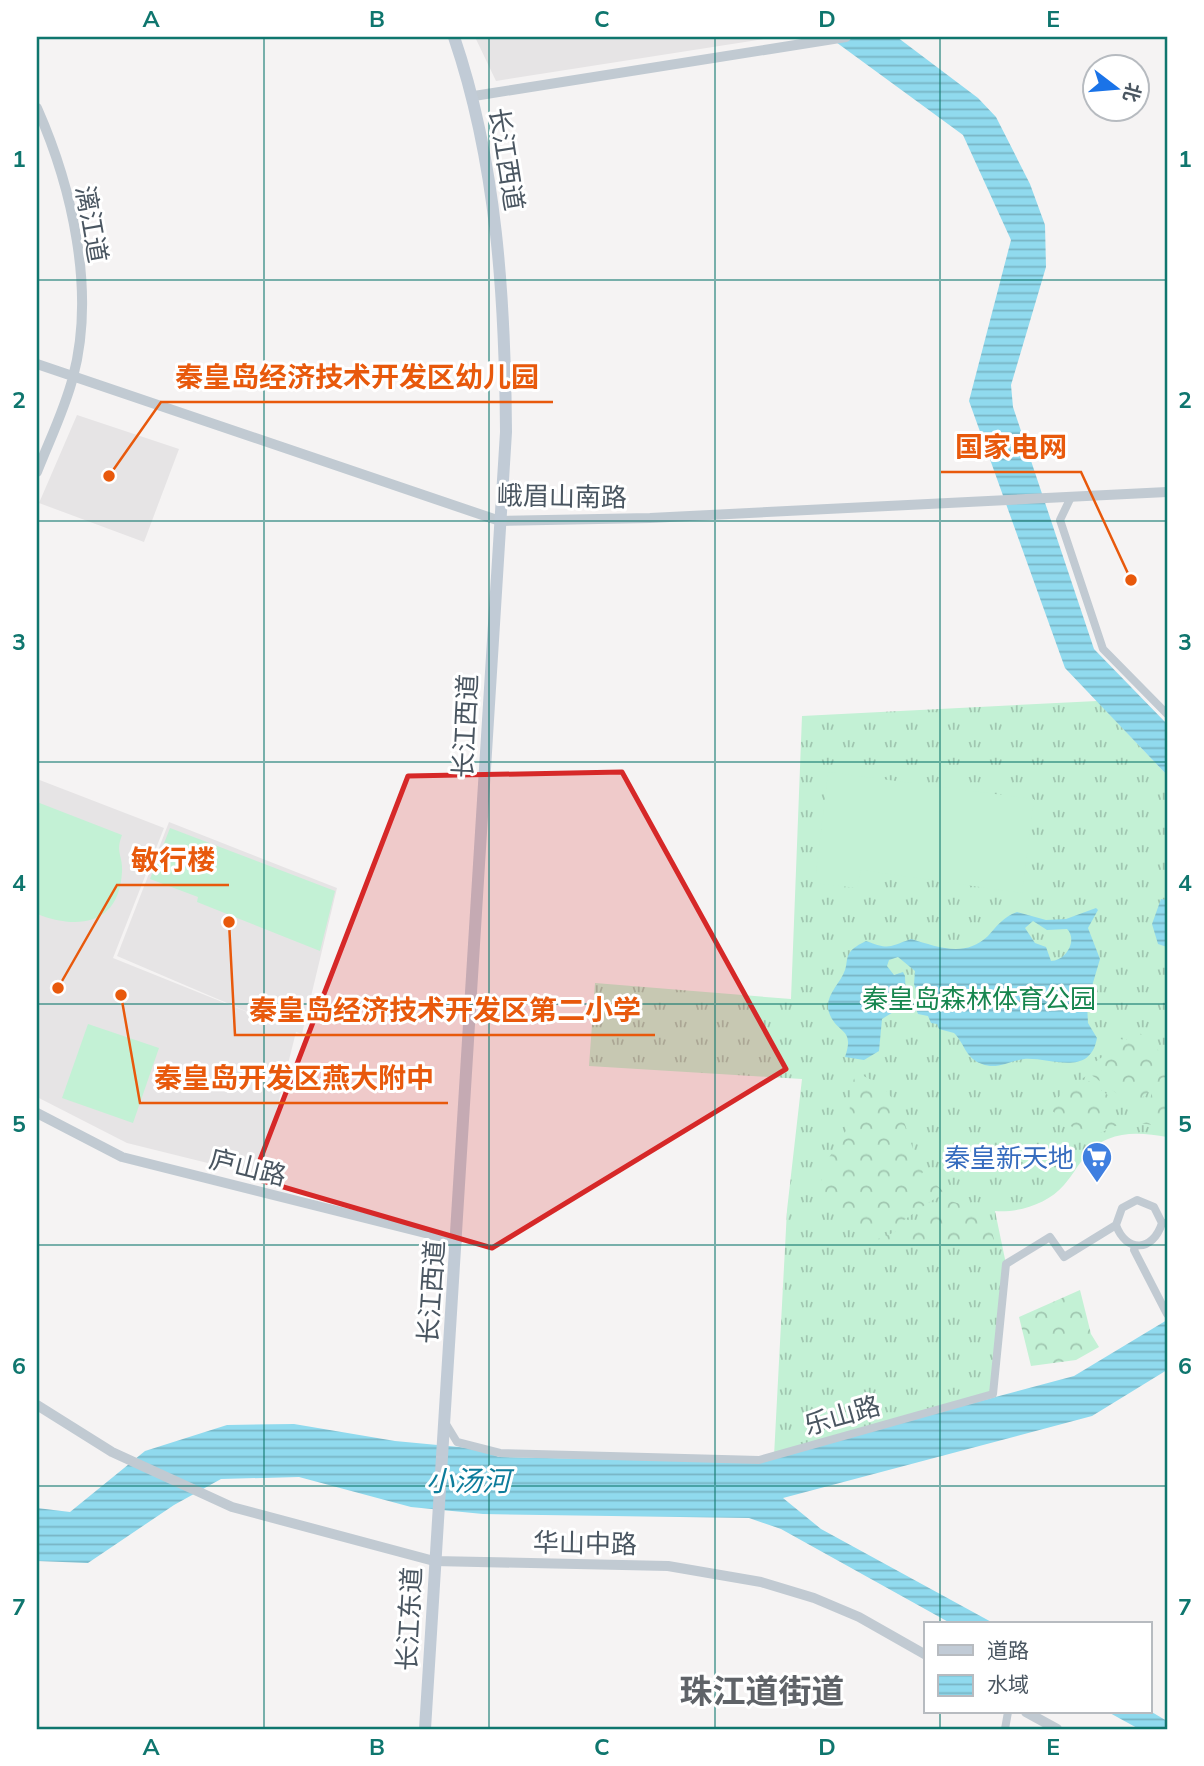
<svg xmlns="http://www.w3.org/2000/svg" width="1204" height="1766" viewBox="0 0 1204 1766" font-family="Mulish,'Noto Sans SC',sans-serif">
<defs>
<pattern id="grass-tufts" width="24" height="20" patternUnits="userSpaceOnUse" patternTransform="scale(1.75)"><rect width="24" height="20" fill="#c3f1d5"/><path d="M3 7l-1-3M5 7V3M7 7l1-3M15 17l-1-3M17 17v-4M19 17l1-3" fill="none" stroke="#a0c6b0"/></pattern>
<pattern id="forest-crowns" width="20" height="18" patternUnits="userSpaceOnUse" patternTransform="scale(1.75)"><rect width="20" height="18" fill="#c3f1d5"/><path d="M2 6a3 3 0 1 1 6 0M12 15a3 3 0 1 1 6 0" fill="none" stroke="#a0c6b0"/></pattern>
<pattern id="water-rules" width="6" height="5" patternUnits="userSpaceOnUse" patternTransform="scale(1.75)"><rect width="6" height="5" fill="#90daee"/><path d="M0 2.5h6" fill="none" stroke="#78b4c4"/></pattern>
</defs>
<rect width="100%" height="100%" fill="#f5f3f3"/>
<path fill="#e6e4e5" d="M475 37H777L496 81Z
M77 415 179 449 144 542 39 503Z
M37 779 164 828 113 958 257 1016 117 956 169 822 337 888 302 1034 296 1032 260 1176 127 1143 37 1097Z"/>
<path fill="url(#grass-tufts)" d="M1097 701 1167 775V1137C1148 1134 1127 1131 1108 1139 1085 1148 1079 1168 1064 1185 1048 1204 1018 1213 995 1211L1006 1264 993 1394 774 1456 787 1210 802 1079 589 1066 595 983 791 999 802 716Z"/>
<path fill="url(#forest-crowns)" d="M1139 1033 1153 1041 1159 1052C1158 1056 1155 1059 1154 1062 1145 1080 1160 1094 1130 1103L1090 1074 1083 1078 1082 1071 1108 1053 1106 1036 1125 1040Z
M1167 1060V1127L1139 1123 1135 1107 1150 1099 1161 1063Z
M856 1073C908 1091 902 1132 923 1172L918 1179 924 1184 930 1179 946 1194C922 1202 905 1225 886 1228 850 1233 810 1208 825 1167 829 1153 841 1144 846 1130 852 1111 848 1092 856 1073Z
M1089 1081 1113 1099 1108 1107 1122 1123 1087 1139 1050 1109 1067 1086 1082 1091Z
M948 1200 987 1213 996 1247 880 1242 878 1239C904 1230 924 1215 948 1200Z
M1080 1290 1091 1334 1099 1347 1076 1360 1031 1366 1019 1317Z"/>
<path fill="#c3f1d5" d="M828 772 1034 799 1022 893 861 870 857 888 815 883Z
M37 802 122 835C115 853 123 855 122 872 119 925 78 930 37 914Z
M170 828 335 891 320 951 197 902 198 897 150 879Z
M88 1024 159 1048 133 1123 62 1098Z"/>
<path fill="url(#water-rules)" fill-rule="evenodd" d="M829 37H897L978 98 996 117 1030 184 1045 225 1046 267 1011 385 1013 407 1094 649 1167 724V775L1065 668 969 401 1011 240 963 135Z
M1161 899 1167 900V947L1158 944 1152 924Z
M1096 908 1098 910 1088 928 1100 959 1087 1003 1088 1023 1097 1038C1090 1078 1050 1057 1024 1059 1009 1061 997 1070 982 1064 965 1058 965 1044 954 1033L939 1029 937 1024 931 1023 928 1016 918 1014 916 1009 920 1000 914 984 915 971 898 957 889 960 887 966 894 975 903 972 905 976 906 1004 882 1019 879 1051 864 1060 845 1057C855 1028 838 1034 830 1015 822 997 840 985 845 970 847 965 846 959 849 954 852 948 860 944 866 941 890 950 888 947 911 939 938 947 965 958 988 936 997 926 1003 917 1017 912L1046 920 1066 919ZM1033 921 1047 930 1067 929C1078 940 1066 961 1051 961L1046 947 1035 943 1025 928Z
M1167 1320V1370L1092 1416 783 1498 821 1529 995 1624H952L781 1529 749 1518 483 1514 411 1507 299 1477 221 1479 174 1505 88 1563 37 1561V1508L70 1512 145 1451 227 1425 294 1424 395 1441 480 1449 499 1457 751 1462 1074 1376Z
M1150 1711 1167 1721V1729H1139L1108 1712Z"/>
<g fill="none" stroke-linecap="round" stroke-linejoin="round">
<path stroke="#c1cad2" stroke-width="8" d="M1071 497 1060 520 1103 649 1167 714
M1116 1225 1122 1208 1137 1200 1154 1207 1162 1223
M1135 1246 1134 1250 1167 1314
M446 1424 457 1442 500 1453 759 1460 993 1394 1006 1264 1050 1237 1064 1257 1116 1225C1126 1253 1153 1252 1162 1223H1167
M1005 1729 1008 1712"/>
<path stroke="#c1cad2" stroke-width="10" d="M474 96 846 37
M37 108C72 187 96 291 73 377 65 409 49 441 37 472
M37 364 500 521 650 518 1167 492
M37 1113 122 1157 457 1241
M37 1405 112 1452 232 1507 434 1561 668 1566 761 1582 814 1598 859 1617 926 1655
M1026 1712 1057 1729"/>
<path stroke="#c1cbd6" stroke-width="12" d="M425 1729 506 432C505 299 497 163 454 37"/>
</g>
<path fill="#d62828" fill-opacity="0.2" stroke="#d62828" stroke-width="5" stroke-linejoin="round" d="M622 772 786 1069 492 1248 253 1178 408 776Z"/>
<path fill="none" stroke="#0f766e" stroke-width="2" stroke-opacity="0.55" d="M264 37V1729M489 37V1729M715 37V1729M940 37V1624M37 280H1167M37 521H1167M37 762H1167M37 1004H1167M37 1245H1167M37 1486H1167M940 1712V1729"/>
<defs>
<g id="supermarket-pin" transform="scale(1.575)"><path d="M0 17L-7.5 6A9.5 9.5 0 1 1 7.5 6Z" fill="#3f7fe0" stroke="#fff"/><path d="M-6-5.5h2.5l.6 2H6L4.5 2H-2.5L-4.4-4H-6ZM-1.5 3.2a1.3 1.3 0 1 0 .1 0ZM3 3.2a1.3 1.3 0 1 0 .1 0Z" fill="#fff"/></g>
</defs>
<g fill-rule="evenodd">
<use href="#supermarket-pin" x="1097" y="1157"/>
</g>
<g text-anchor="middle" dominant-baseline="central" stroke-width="6" stroke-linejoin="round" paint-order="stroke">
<g font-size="26" fill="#4a5661" stroke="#fff">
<text transform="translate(507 159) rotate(81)">长江西道</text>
<text transform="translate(92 224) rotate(80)">漓江道</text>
<text transform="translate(562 496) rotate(1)">峨眉山南路</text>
<text transform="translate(465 726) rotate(-87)">长江西道</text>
<text transform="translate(248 1167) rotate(14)">庐山路</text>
<text transform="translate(431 1292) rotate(-86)">长江西道</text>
<text transform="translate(842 1415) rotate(-16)">乐山路</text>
<text transform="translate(585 1543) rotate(1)">华山中路</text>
<text transform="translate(409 1619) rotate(-87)">长江东道</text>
</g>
<g font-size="26" fill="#17864f" stroke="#fff">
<text x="979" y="998">秦皇岛森林体育公园</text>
</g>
<g font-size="26" fill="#366cbe" stroke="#fff" text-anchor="end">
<text x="1074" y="1157">秦皇新天地</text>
</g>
<g font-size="28" font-style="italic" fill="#0c7c9b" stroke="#fff">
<text x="468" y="1480">小汤河</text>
</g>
<g font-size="33" font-weight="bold" fill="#5f6368" stroke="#fff">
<text x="762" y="1690">珠江道街道</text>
</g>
</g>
<path fill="none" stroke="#e8590c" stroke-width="2.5" d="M109 476L161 402H553M1131 580L1081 472H941M58 988L117 885H229M229 922L235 1035H655M121 995L140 1103H448"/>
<g fill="#e8590c" stroke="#fff" stroke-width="2.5">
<circle cx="109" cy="476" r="7"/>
<circle cx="1131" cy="580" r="7"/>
<circle cx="58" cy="988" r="7"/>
<circle cx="229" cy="922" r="7"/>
<circle cx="121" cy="995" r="7"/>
</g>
<g font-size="28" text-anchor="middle" font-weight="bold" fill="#e8590c" stroke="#fff" stroke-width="6" stroke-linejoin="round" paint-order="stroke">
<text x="357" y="387">秦皇岛经济技术开发区幼儿园</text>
<text x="1011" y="457">国家电网</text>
<text x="173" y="870">敏行楼</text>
<text x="445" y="1020">秦皇岛经济技术开发区第二小学</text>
<text x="294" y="1088">秦皇岛开发区燕大附中</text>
</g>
<rect width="1204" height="1766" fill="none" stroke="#ffffff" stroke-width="77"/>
<rect x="924" y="1622" width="228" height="91" fill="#ffffff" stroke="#b7bbc0" stroke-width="2"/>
<rect x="938" y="1645" width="35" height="10" fill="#c1cbd6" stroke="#b7bbc0" stroke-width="2"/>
<text x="987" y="1658" font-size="21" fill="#4a5661">道路</text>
<rect x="938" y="1675" width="35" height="21" fill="url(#water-rules)" stroke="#b7bbc0" stroke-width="2"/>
<text x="987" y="1692" font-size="21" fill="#4a5661">水域</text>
<g transform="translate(1116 88) rotate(106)"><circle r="33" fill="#ffffff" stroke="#b7bbc0" stroke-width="2"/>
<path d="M0-5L12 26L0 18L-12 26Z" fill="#1a73e8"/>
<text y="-10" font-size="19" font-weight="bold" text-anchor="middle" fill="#4a5661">北</text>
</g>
<rect x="38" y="38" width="1128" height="1690" fill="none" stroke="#0f766e" stroke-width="2.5"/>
<g font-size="23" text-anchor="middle" font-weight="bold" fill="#0f766e">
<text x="151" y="27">A</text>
<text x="377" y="27">B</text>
<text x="602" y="27">C</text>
<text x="827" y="27">D</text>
<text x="1053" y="27">E</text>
<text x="19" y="167">1</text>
<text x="1185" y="167">1</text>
<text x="19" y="408">2</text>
<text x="1185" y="408">2</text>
<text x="19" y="650">3</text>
<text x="1185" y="650">3</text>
<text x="19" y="891">4</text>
<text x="1185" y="891">4</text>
<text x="19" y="1132">5</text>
<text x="1185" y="1132">5</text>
<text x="19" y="1374">6</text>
<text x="1185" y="1374">6</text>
<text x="19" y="1615">7</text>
<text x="1185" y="1615">7</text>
<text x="151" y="1755">A</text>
<text x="377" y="1755">B</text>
<text x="602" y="1755">C</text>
<text x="827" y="1755">D</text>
<text x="1053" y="1755">E</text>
</g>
</svg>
